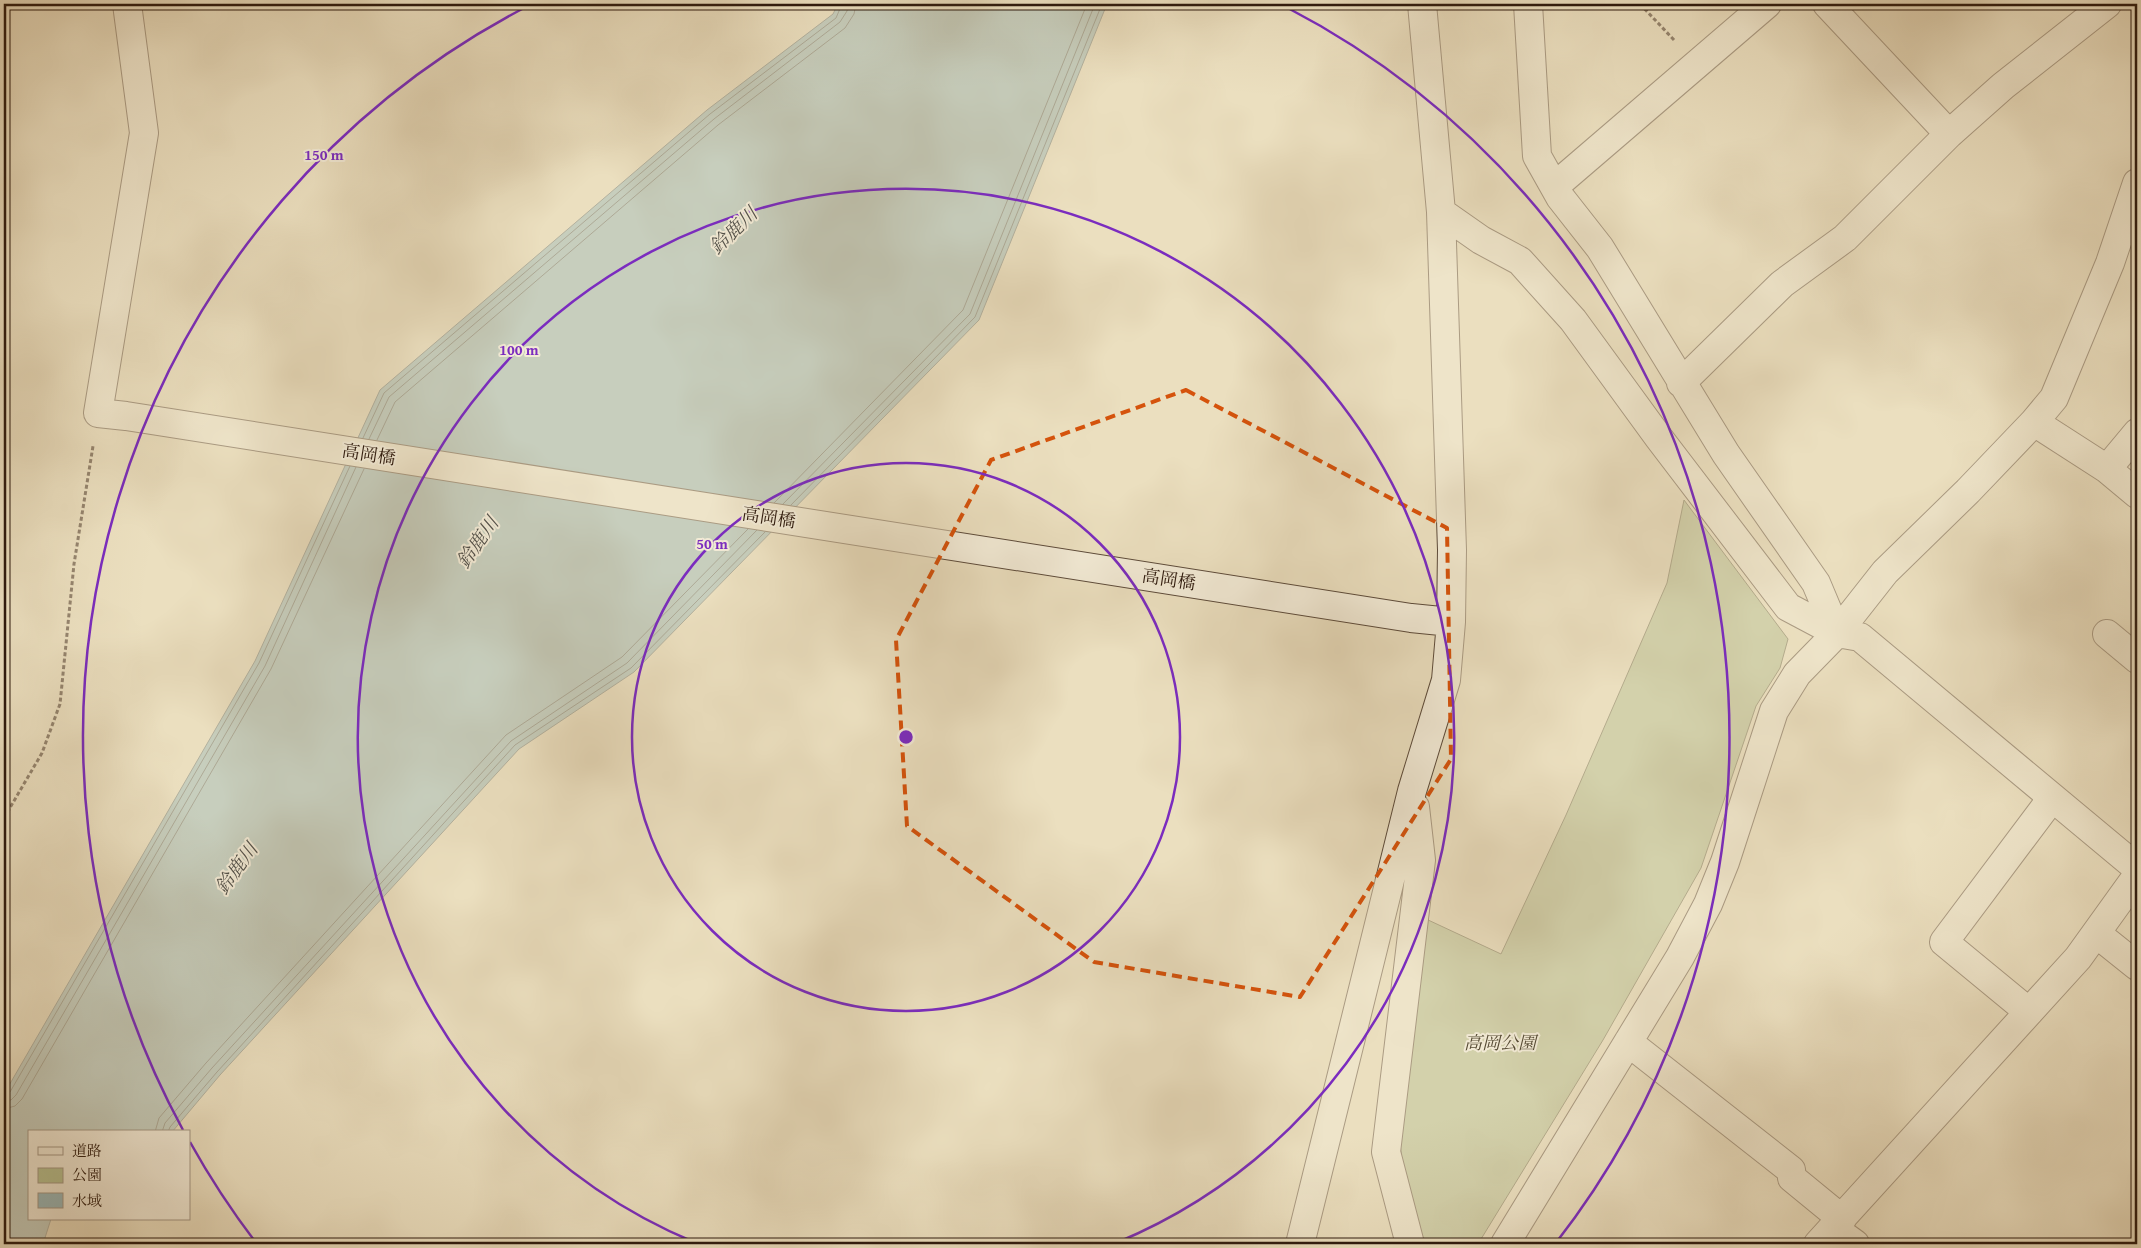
<svg xmlns="http://www.w3.org/2000/svg" width="2141" height="1248" viewBox="0 0 2141 1248" font-family="'Gentium Book Plus','Noto Serif JP',serif">
<rect width="100%" height="100%" fill="#ebdfbf"/>
<filter id="stains"><feTurbulence type="fractalNoise" baseFrequency=".004" numOctaves="4"/><feColorMatrix values="0 0 0 0 .2 0 0 0 0 .09 0 0 0 0 .02 0 0 0 .5 -.17"/></filter>
<radialGradient id="worn" r=".72"><stop offset=".6" stop-color="#630" stop-opacity="0"/><stop offset="1" stop-color="#630" stop-opacity=".3"/></radialGradient>
<path fill="#b7c292" stroke="#726e50" d="M1684 500 1788 639 1780 668 1756 706 1701 868 1603 1040 1478 1244H1422L1404 1178 1400 1143 1426 919 1501 954 1566 815 1667 583Z"/>
<path fill="#9bbabb" stroke="#6f7a76" d="M838 4H1107L979 320 634 672 519 749 220 1075 172 1132H29V1219H51L43 1244H4V1094L255 661 380 390 707 110 833 14Z"/>
<g fill="none" stroke-linecap="round" stroke-linejoin="round">
<path stroke="#646a64" stroke-width="1" d="M363 438 384 393 710 114 836 18 842 4
M369 439 389 397 714 119 840 22 847 11 849 4
M377 440 395 402 718 125 845 28 854 14 856 4
M774 503 963 310 1087 4
M783 504 970 314 1095 4
M791 505 975 317 1102 4
M4 1095 10 1092 259 663 350 466
M4 1101 11 1100 16 1095 265 666 356 467
M4 1109 15 1106 22 1099 271 669 364 469
M155 1132 159 1118 206 1063 506 735 622 657 748 529
M162 1132 165 1123 212 1068 511 741 627 663 757 530
M168 1132 170 1127 217 1072 515 745 631 668 765 532"/>
<g stroke="#5d4b3a" stroke-width="30">
<path id="minor" d="M127 4 144 133 98 413 126 416 1411 618 1451 622
M1528 4 1537 156 1560 197 1600 248 1726 454 1816 583 1837 633
M1827 4 1949 134
M1555 186 1767 4
M1441 212 1481 240 1520 261 1573 320 1659 438 1788 607 1837 633 1860 637 2137 868
M1681 383 1782 284 1845 238 1949 134 2003 86 2107 4
M2034 422 2107 469 2137 494
M2107 469 2137 433
M2107 634 2137 659
M2097 934 2137 966
M2029 1012 1944 942 2052 798
M1628 1042 1791 1170 1792 1178 1842 1219
M1833 1228 1855 1244
M1300 1244 1412 791 1446 680 1451 622 1452 550 1441 212 1422 4
M1410 1244 1386 1152 1421 860 1415 807
M1505 1244 1680 957 1708 904 1725 862 1774 711 1797 674 1837 633 1885 572 1968 491 2034 422 2054 398 2110 263 2137 183
M1818 1244 2078 958 2137 876"/>
</g>
<path stroke="#2e1a0e" stroke-width="3" stroke-dasharray="4 2.5" stroke-linecap="butt" d="M1640 4 1674 40
M4 818 42 753 60 704 74 564 93 446"/>
<use href="#minor" stroke="#f2ead5" stroke-width="28"/>
<path stroke="#2e1a0e" stroke-width="4" stroke-dasharray="9 9" stroke-linecap="butt" d="M4 310 5 335 4 368"/>
</g>
<path d="M0 0H2141V1248H0ZM1186 390 1447 528 1451 759 1300 997 1094 962 907 826 896 640 991 460Z" fill="#ebdfbf" fill-opacity=".55" fill-rule="evenodd"/>
<path fill="none" stroke="#d5530c" stroke-width="4" stroke-dasharray="10 6" stroke-linejoin="round" d="M1186 390 1447 528 1451 759 1300 997 1094 962 907 826 896 640 991 460Z"/>
<g fill="none" stroke="#7b2cbf" stroke-width="2.5">
<circle cx="906" cy="737" r="274"/>
<path d="M696 1243A548 548 0 1 1 1116 1243"/>
<path d="M257 1244A823 823 0 0 1 190 1142M183 1130A823 823 0 0 1 526 7M1286 7A823 823 0 0 1 1555 1244"/>
</g>
<g text-anchor="middle" dominant-baseline="central" stroke-width="4" stroke-linejoin="round" paint-order="stroke">
<g font-size="18" fill="#2e1a0e" stroke="#f2ead5">
<text transform="translate(369 454) rotate(9)">高岡橋</text>
<text transform="translate(769 517) rotate(9)">高岡橋</text>
<text transform="translate(1169 579) rotate(9)">高岡橋</text>
</g>
<g font-size="18" font-style="italic" fill="#574c36" stroke="#f2ead5">
<text x="1500" y="1042">高岡公園</text>
</g>
<g font-size="19" font-style="italic" fill="#54524b" stroke="#f2ead5">
<text transform="translate(733 230) rotate(-44)">鈴鹿川</text>
<text transform="translate(477 542) rotate(-55)">鈴鹿川</text>
<text transform="translate(236 868) rotate(-54)">鈴鹿川</text>
</g>
</g>
<circle cx="906" cy="737" r="8" fill="#7b2cbf" stroke="#f2ead5" stroke-width="2.5"/>
<g font-size="15" text-anchor="middle" font-weight="bold" fill="#7b2cbf" stroke="#f2ead5" stroke-width="4" stroke-linejoin="round" paint-order="stroke">
<text x="324" y="160">150 m</text>
<text x="519" y="355">100 m</text>
<text x="712" y="549">50 m</text>
</g>
<rect width="2141" height="1248" fill="none" stroke="#ebdfbf" stroke-width="20"/>
<rect x="5" y="5" width="2131" height="1238" fill="none" stroke="#2e1a0e" stroke-width="2.5"/>
<rect x="10" y="10" width="2121" height="1228" fill="none" stroke="#2e1a0e"/>
<rect x="28" y="1130" width="162" height="90" fill="#f2ead5" stroke="#a49785"/>
<rect x="38" y="1147" width="25" height="8" fill="#f2ead5" stroke="#a49785"/>
<text x="72" y="1156" font-size="15" fill="#2e1a0e">道路</text>
<rect x="38" y="1168" width="25" height="15" fill="#b7c292" stroke="#a49785"/>
<text x="72" y="1180" font-size="15" fill="#2e1a0e">公園</text>
<rect x="38" y="1193" width="25" height="15" fill="#9bbabb" stroke="#a49785"/>
<text x="72" y="1206" font-size="15" fill="#2e1a0e">水域</text>
<rect width="100%" height="100%" filter="url(#stains)"/>
<rect width="100%" height="100%" fill="url(#worn)"/>
</svg>
